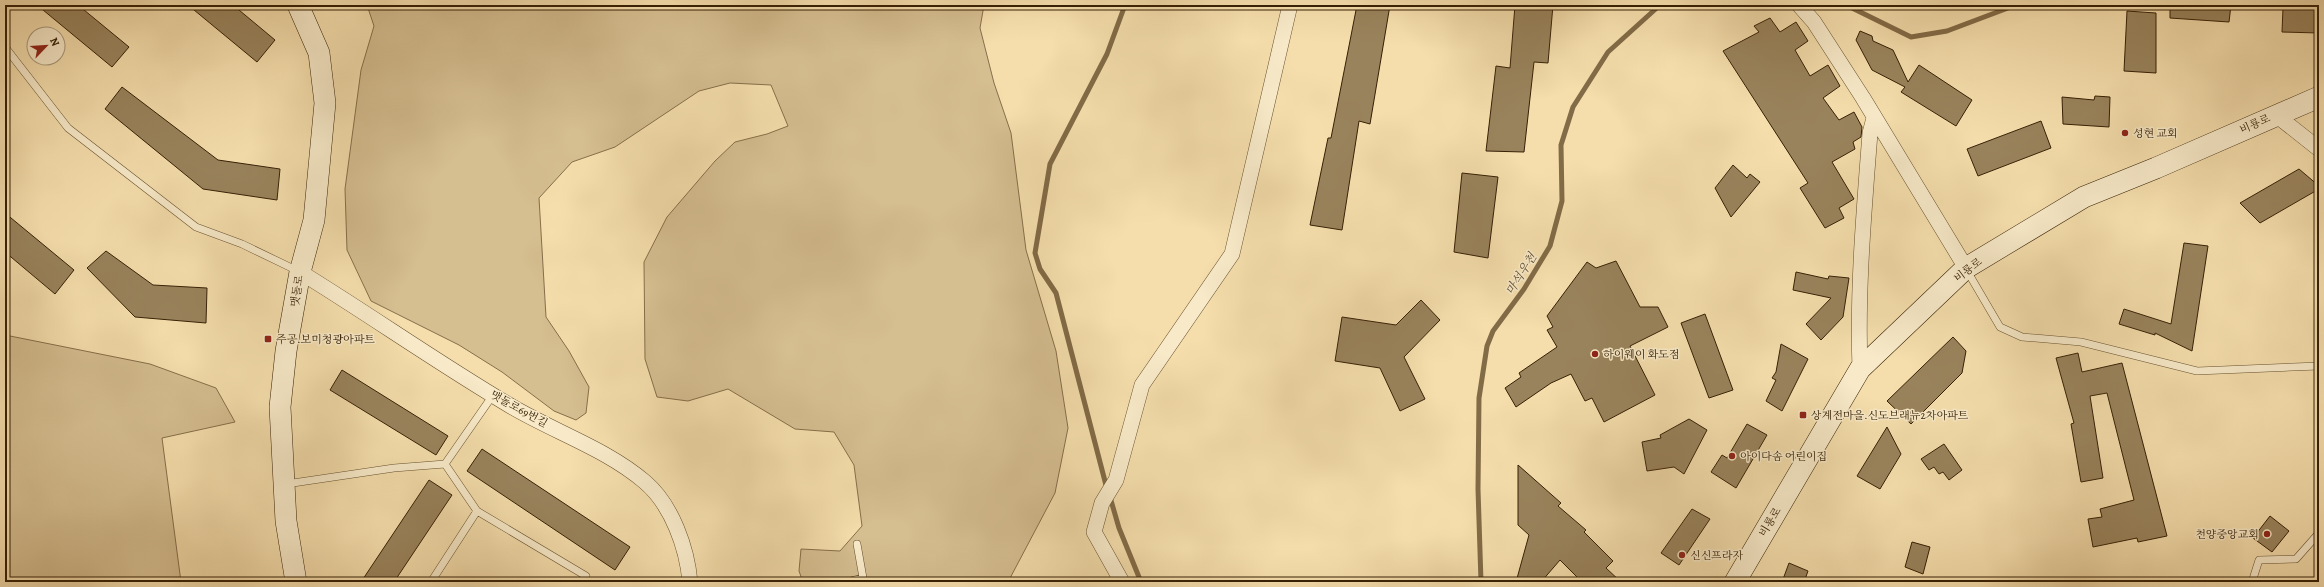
<svg xmlns="http://www.w3.org/2000/svg" width="2324" height="587" viewBox="0 0 2324 587" font-family="Alegreya,'Noto Serif KR',serif">
<rect width="100%" height="100%" fill="#f5deac"/>
<filter id="stains"><feTurbulence type="fractalNoise" baseFrequency=".005" numOctaves="4"/><feColorMatrix values="0 0 0 0 .2 0 0 0 0 .09 0 0 0 0 .02 0 0 0 .5 -.17"/></filter>
<radialGradient id="worn" r=".72"><stop offset=".6" stop-color="#630" stop-opacity="0"/><stop offset="1" stop-color="#630" stop-opacity=".3"/></radialGradient>
<path fill="#d5be90" stroke="#866f4a" d="M367 5H984L980 28 994 83 1011 133 1026 250 1056 351 1068 428 1055 493 1008 582H803L799 571 801 549 840 551 862 526 854 465 834 432 795 429 728 389 688 401 657 397 645 359 644 262 667 217 715 161 735 142 767 134 788 126 771 85 730 83 699 91 615 147 572 162 539 198 546 317 569 351 589 387 586 413 576 420 554 411 502 372 459 345 371 301 347 250 345 189 361 70 374 26Z
M5 335 150 364 216 388 235 422 162 438 181 582H5Z"/>
<g fill="none" stroke-linecap="round" stroke-linejoin="round">
<path stroke="#826b47" stroke-width="5" d="M1846 5 1911 37 1947 31 2016 5
M1107 489 1056 293 1040 269 1035 253 1050 164 1107 54 1125 5
M1110 497 1119 528 1141 582
M1481 582 1478 489 1479 398 1487 346 1493 331 1524 289 1550 246 1562 201 1561 145 1573 107 1608 52 1660 5"/>
</g>
<path fill="#99835c" stroke="#362005" d="M37 5H78L129 47 112 67Z
M188 5H233L275 40 257 62Z
M1357 5H1390L1370 124 1359 121 1342 230 1310 225 1328 138H1331Z
M1515 5H1553L1548 63 1534 62 1524 152 1486 151 1496 66 1510 68Z
M2170 5H2231L2229 22 2170 18Z
M2319 7V33L2282 32 2283 8Z
M2127 11 2156 13V73L2124 71Z
M1770 18 1780 32 1796 22 1808 41 1795 50 1810 76 1828 65 1840 86 1823 98 1839 120 1854 112 1862 127 1861 137 1853 142 1855 149 1832 162 1854 199 1839 208 1844 218 1825 228 1800 188 1808 183 1723 51 1759 32 1754 26Z
M1860 31 1872 36 1873 41 1893 50 1908 82 1919 65 1972 100 1956 126 1901 92 1905 87 1872 70 1856 40Z
M122 87 218 160 280 169 277 200 203 189 105 109Z
M2095 96 2110 97 2109 127 2063 124 2062 97 2094 100Z
M2041 121 2051 148 1978 176 1967 149Z
M1733 165 1747 178 1750 174 1760 182 1731 217 1715 188Z
M2299 169 2319 186V189L2260 223 2240 203Z
M1462 173 1498 177 1488 258 1454 252Z
M5 213 74 270 55 294 5 252Z
M2184 243 2208 246 2192 351 2155 333V335L2119 324 2124 309 2171 324Z
M106 251 153 285 207 288 206 323 135 317 87 268Z
M1616 261 1640 307H1658L1668 327 1630 346 1655 395 1604 422 1592 398 1585 401 1571 374 1551 383 1516 407 1505 388 1521 377 1519 373 1557 347 1547 330 1553 327 1547 316 1587 262 1596 268Z
M1796 272 1828 279 1829 276 1849 278 1843 317 1821 340 1806 324 1831 298 1793 290Z
M1421 300 1440 320 1404 357 1425 399 1400 411 1380 368 1335 361 1342 317 1396 325Z
M1705 314 1733 390 1709 398 1681 323Z
M1953 337 1966 351 1962 373 1911 424 1887 401Z
M1781 344 1808 359 1782 411 1766 401 1776 380 1772 378 1776 372Z
M2078 353 2082 372 2122 363 2167 536 2138 542 2137 538 2093 547 2088 519 2102 517 2100 509 2134 500 2107 393 2090 396 2103 478 2081 482 2071 424 2074 423 2056 358Z
M342 370 448 436 436 455 330 390Z
M1689 419 1707 430 1684 474 1674 467 1647 471 1642 442 1661 438 1660 435Z
M1747 424 1767 435 1736 488 1711 472 1722 455 1727 458Z
M1887 427 1901 454 1880 489 1857 476Z
M1944 444 1962 470 1949 480 1943 472 1939 474 1934 467 1929 470 1921 459Z
M482 449 630 547 615 570 467 471Z
M1518 465 1561 503 1558 506 1586 530 1584 532 1613 561 1606 568 1621 582H1582L1560 560 1541 582H1516L1529 535 1518 525Z
M429 480 452 495 394 582H361Z
M1692 509 1710 519 1679 565 1661 553Z
M2270 516 2289 531 2272 552 2253 538Z
M1912 542 1930 547 1923 574 1905 567Z
M1789 563 1808 571 1804 582H1782Z"/>
<g fill="none" stroke-linecap="round" stroke-linejoin="round">
<g stroke="#66502f" stroke-width="8">
<path id="lane" d="M5 47 68 128 196 227 242 244 298 271
M1966 269 2000 327 2022 337 2081 342 2197 371 2319 366
M445 464 493 395
M286 484 394 468 445 464 477 511 586 576 583 582
M431 582 477 511
M847 582 863 578 857 544
M2252 582 2259 560 2296 559 2319 533"/>
</g>
<g stroke="#66502f" stroke-width="16">
<path id="street" d="M1799 5 1814 22 1863 98 1966 268
M2276 115 2319 149
M300 272C370 315 438 363 509 405 552 431 607 449 645 482 672 505 687 548 690 582
M1860 369C1857 290 1864 211 1870 133L1874 118
M1122 582 1094 532 1102 503 1116 480 1142 385 1232 254 1290 5"/>
</g>
<g stroke="#362005" stroke-width="22">
<path id="secondary" d="M296 582 286 521 280 407 286 351 300 272 314 220 325 103 319 53 298 5
M1735 582 1860 369 1966 268 2084 197 2156 168 2319 97"/>
</g>
<use href="#lane" stroke="#f8eac9" stroke-width="7"/>
<use href="#street" stroke="#f8eac9" stroke-width="15"/>
<use href="#secondary" stroke="#f8eac9" stroke-width="21"/>
</g>
<g fill="#8f2418" stroke="#f8eac9" stroke-width="1.5">
<circle cx="2125" cy="133" r="4"/>
<rect x="264" y="335" width="8" height="8" rx="2"/>
<circle cx="1595" cy="354" r="4"/>
<rect x="1799" y="411" width="8" height="8" rx="2"/>
<circle cx="1732" cy="456" r="4"/>
<circle cx="2267" cy="534" r="4"/>
<circle cx="1682" cy="555" r="4"/>
</g>
<g text-anchor="middle" dominant-baseline="central" stroke-width="3" stroke-linejoin="round" paint-order="stroke">
<g font-size="11" fill="#362005" stroke="#f8eac9">
<text transform="translate(2255 124) rotate(-24)">비룡로</text>
<text transform="translate(1968 270) rotate(-37)">비룡로</text>
<text transform="translate(297 291) rotate(-81)">맷돌로</text>
<text transform="translate(519 409) rotate(29)">맷돌로69번길</text>
<text transform="translate(1770 522) rotate(-59)">비룡로</text>
</g>
<g font-size="11" fill="#362005" stroke="#f8eac9" text-anchor="start">
<text x="2133" y="133">성현 교회</text>
<text x="276" y="339">주공.보미청광아파트</text>
<text x="1603" y="354">하이웨이 화도점</text>
<text x="1811" y="415">상계전마을.신도브래뉴2차아파트</text>
<text x="1740" y="456">아이다솜 어린이집</text>
<text x="2259" y="534" text-anchor="end">천양중앙교회</text>
<text x="1690" y="555">신신프라자</text>
</g>
<g font-size="12" font-style="italic" fill="#624c2c" stroke="#f8eac9">
<text transform="translate(1521 274) rotate(-58)">마석우천</text>
</g>
</g>
<rect width="2324" height="587" fill="none" stroke="#f5deac" stroke-width="20"/>
<rect x="6" y="6" width="2312" height="575" fill="none" stroke="#362005" stroke-width="2"/>
<rect x="10" y="10" width="2304" height="567" fill="none" stroke="#362005"/>
<g transform="translate(46 46) rotate(65)"><circle r="19" fill="#f8eac9" stroke="#aa997b"/>
<path d="M0-3L7 15L0 10L-7 15Z" fill="#8f2418"/>
<text y="-6" font-size="11" font-weight="bold" text-anchor="middle" fill="#362005">N</text>
</g>
<rect width="100%" height="100%" filter="url(#stains)"/>
<rect width="100%" height="100%" fill="url(#worn)"/>
</svg>
